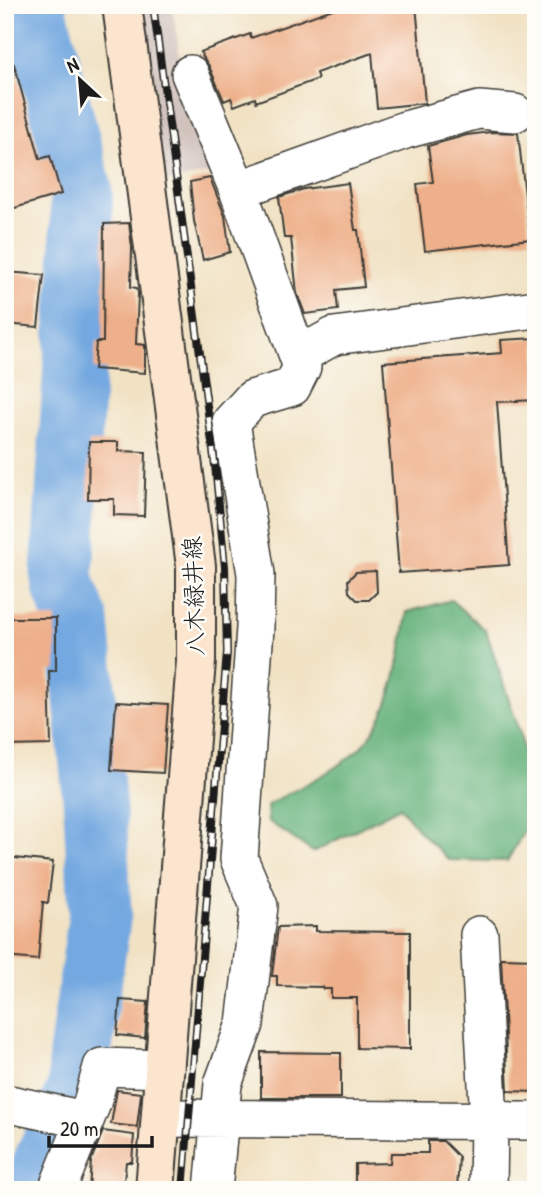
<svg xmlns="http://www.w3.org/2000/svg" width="541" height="1195" viewBox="0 0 541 1195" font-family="'Patrick Hand','Klee One',sans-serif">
<rect width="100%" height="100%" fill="#fdfcf7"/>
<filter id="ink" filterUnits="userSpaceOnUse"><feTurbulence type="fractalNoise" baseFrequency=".0143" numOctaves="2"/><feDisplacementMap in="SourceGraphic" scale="14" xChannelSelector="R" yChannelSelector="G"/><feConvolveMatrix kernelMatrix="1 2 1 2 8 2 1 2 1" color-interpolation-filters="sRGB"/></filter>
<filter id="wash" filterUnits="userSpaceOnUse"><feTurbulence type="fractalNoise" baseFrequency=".00686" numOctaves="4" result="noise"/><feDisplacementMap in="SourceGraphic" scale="28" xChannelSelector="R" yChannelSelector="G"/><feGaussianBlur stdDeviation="1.57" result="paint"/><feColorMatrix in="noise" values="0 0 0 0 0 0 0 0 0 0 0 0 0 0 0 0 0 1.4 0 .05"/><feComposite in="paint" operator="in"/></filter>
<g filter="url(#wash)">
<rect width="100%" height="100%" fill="#f1e2c4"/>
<path fill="#cfc0ba" d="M141 5H172L183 77 215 172 163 183Z"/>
<path fill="#66b27c" stroke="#41674c" stroke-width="2" d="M451 600 486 631 520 733 534 814 507 861 449 860 420 832 400 807 313 852 268 821 267 805C294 790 344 767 363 745 394 709 400 657 407 612Z"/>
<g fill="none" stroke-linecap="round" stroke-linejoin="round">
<path stroke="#73a8e0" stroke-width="63" d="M34 5 81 190 82 249 62 573 65 590 78 621 95 810 100 913 80 1055 79 1089 46 1159 35 1190"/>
</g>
<g id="blocks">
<path fill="#eeb08a" d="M344 5H416L425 103 377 108 372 53 316 73 318 79 256 102 255 98 234 106 231 98 224 101 209 66 200 52 250 34 251 38Z
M14 64 40 159 50 156 61 194 5 211V65Z
M491 132 518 133 530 239 425 251 417 184 433 182 428 146 467 135Z
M210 178 225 216 230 252 203 260 194 221 190 182Z
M348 183 355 230H358L364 287 336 290 338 310 305 314 297 293 291 238H284L279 197 304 189Z
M129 223 132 248 131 287 137 288 138 293 136 344 145 345V373L94 369 96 342H103L104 224Z
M5 272 44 275 38 327 5 324Z
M536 338V400L497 402 509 565 399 573 383 362 502 353 501 340Z
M89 442H118V451L146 452 144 516 114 515V499H88Z
M376 571 377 592 369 600H357L349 592 348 580 356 572Z
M5 618H56V671H49L51 745 5 746Z
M116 702 168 705 163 773 111 770Z
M5 857 53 862 48 903 43 902 38 960 5 957Z
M316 926V931L410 932V1049L357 1048V998H331V989H323V987L277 986V976H272L278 927Z
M501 958 536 959V1092L508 1091Z
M120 1000 148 1002 145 1038 117 1035Z
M261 1052 341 1053V1098H261Z
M117 1090 141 1093 137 1127 111 1124Z
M103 1131 134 1135 132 1162H126L123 1190H89L91 1161Z
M428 1141H443L459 1157 457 1190H355V1164L390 1163 391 1153H428Z"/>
</g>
</g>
<g filter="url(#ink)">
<use href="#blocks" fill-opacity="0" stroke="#3c3a35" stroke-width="2"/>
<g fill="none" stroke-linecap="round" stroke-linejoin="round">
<g stroke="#3c3a35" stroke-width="40">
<path id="street" d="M190 74 238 190 302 367 292 387 252 399 231 422 256 574 255 628 239 859 259 906 245 1024 223 1084 213 1190
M238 190 405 130 479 110 515 113
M298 356 334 336 536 309
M479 935 489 1121 488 1190
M5 1103 85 1120
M161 1118 536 1121
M57 1190 92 1103 102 1067 165 1069"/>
</g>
<g stroke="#3c3a35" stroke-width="42">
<path id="secondary" d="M122 5 196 566V661L155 1190"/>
</g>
<use href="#street" stroke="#fff" stroke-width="37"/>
<use href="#secondary" stroke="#fbe5cf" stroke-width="38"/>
<g stroke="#1c1c1c" stroke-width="8">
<path id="rail" d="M153 5 215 465 225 567 227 652 183 1190"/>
</g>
<use href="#rail" stroke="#fdfcf7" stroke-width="5" stroke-dasharray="16" stroke-linecap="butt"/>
</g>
</g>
<g text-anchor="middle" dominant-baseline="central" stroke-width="5" stroke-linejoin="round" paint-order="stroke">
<g font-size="24" fill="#1c1c1c" stroke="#fdfcf7">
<text transform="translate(193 596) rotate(-92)">八木緑井線</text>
</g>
</g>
<rect width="541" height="1195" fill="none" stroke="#fdfcf7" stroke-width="28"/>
<g transform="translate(80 80) rotate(334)" stroke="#fdfcf7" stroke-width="5" paint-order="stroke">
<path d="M0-5L12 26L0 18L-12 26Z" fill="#1c1c1c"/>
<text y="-10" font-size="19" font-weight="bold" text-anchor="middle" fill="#1c1c1c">N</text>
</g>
<path d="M49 1136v10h103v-10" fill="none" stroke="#1c1c1c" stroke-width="3.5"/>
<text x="60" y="1136" font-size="21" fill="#1c1c1c" stroke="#fdfcf7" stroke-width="5" paint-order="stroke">20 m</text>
</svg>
